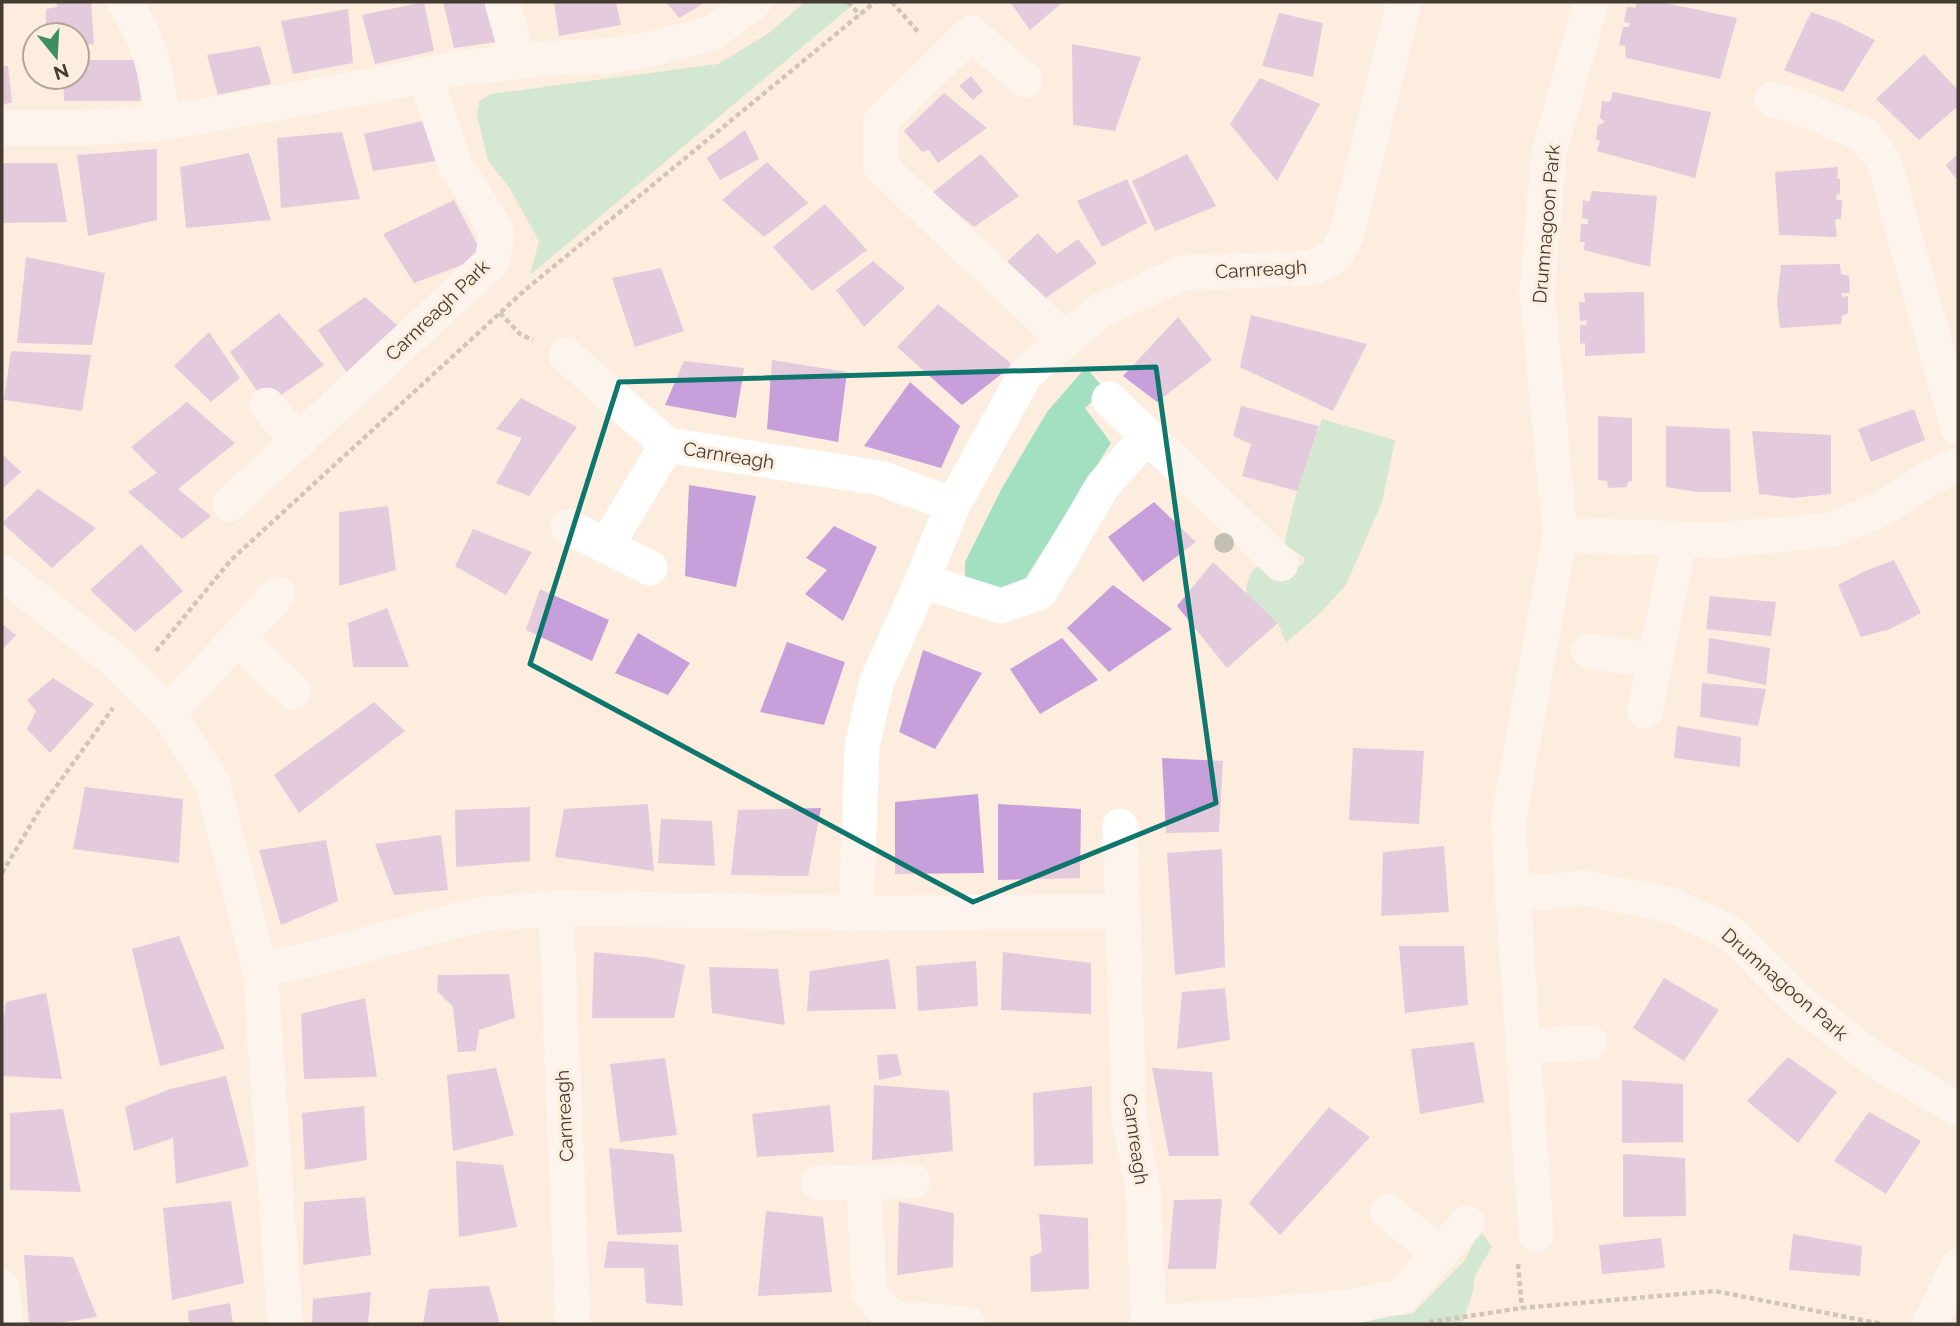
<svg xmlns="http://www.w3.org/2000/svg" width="1960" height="1326" viewBox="0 0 1960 1326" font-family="Raleway,sans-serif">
<rect width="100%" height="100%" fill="#fceddf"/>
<path fill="#a2e0c1" d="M805 2H856L530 275 539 241 509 187 488 161 477 115 479 102 490 94 718 64 769 33Z
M1086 367 1105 390 1085 408 1111 443 1020 587 996 595 965 577V562L1002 488 1047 412Z
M1322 419 1395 440 1382 502 1346 585 1319 614 1286 643 1278 623 1246 593C1249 557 1265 565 1293 570L1303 564 1305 558 1284 544 1297 491Z
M1480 1230 1492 1247 1475 1275 1473 1291 1462 1324H1312L1412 1314 1465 1260Z"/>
<path fill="#c7a0db" d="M57 2H91L94 44 77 46V35H58L55 25H46V9L57 7Z
M424 2 434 51 375 64 362 15Z
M443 2H488L496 42 454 48Z
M554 2H616L621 25 559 36Z
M666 2H706L679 18Z
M1010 2H1063L1030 30Z
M1637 2H1660L1737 18 1720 79 1626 58 1625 46 1619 45 1623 27H1629L1630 23 1624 22 1627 7 1635 8Z
M348 9 353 63 293 74 281 21Z
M1811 12 1839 22 1875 40 1843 92 1784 70Z
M1279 13 1323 23 1313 77 1262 66Z
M1072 44 1141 57 1115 131 1073 125Z
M260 46 271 84 218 95 207 55Z
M1924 54 1958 90V106L1919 140 1876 99Z
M77 60H137L141 101H64L63 77H77Z
M2 66H8L12 103 2 104Z
M971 76 983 91 973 100 959 86Z
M1260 78 1320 104 1277 181 1230 124Z
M1613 92 1711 112 1695 178 1597 151 1600 140H1596L1598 125 1605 122 1600 118 1602 101 1610 102Z
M944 93 987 128 938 163 929 150 922 152 904 131Z
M427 120 436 161 373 171 364 134Z
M745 130 759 159 720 180 707 158Z
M342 132 360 199 281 208 277 138Z
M157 149V220L88 236 77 155Z
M249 153 271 220 186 228 180 167Z
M981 154 1019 196 974 227 932 193Z
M1187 154 1216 206 1155 231 1132 181Z
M1958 154V182L1946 165Z
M767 162 808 203 764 237 722 200Z
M2 163H57L67 222 2 223Z
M1838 167 1837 179H1840V194L1836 195 1837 200H1842L1841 219H1835L1837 237 1779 235 1775 172Z
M1127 179 1147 223 1102 247 1077 201Z
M1592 191 1657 196 1650 267 1584 250 1585 242H1580L1581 224H1588V219L1582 218 1583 200 1589 202Z
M454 200 484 257 414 283 383 234Z
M825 204 867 250 812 291 773 247Z
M1038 233 1057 254 1078 239 1097 263 1041 301 998 270Z
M26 257 105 273 92 345 17 343Z
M873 261 905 288 864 327 836 290Z
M1840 264 1841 274 1849 276 1850 293H1841L1842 297 1848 296V313L1842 316 1841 324 1780 328 1777 302 1781 265Z
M661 268 684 331 635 347 612 278Z
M1644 292 1645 353 1585 356V343L1580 344V325H1586L1587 320 1580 321 1579 302H1585L1584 293Z
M365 297 406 333 347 373 318 330Z
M938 304 1013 365 962 405 897 347Z
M279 313 324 365 267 405 230 352Z
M1251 315 1367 344 1333 411 1240 367Z
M1178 317 1212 360 1157 402 1123 376Z
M209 332 240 378 211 402 174 366Z
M11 351 91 355 82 411 4 400Z
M772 360 847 372 838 442 767 429Z
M684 361 744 368 736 418 665 405Z
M910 382 960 426 941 468 864 446Z
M521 398 577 427 529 496 496 483 522 438 496 429Z
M187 402 235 443 178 489 211 516 182 539 128 492 157 473 131 447Z
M1241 406 1319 426 1297 491 1242 476 1251 444 1233 436Z
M1914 409 1925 440 1871 462 1858 429Z
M1598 416 1632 418V481L1628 482 1627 487 1608 488 1607 481 1598 480Z
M1666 426 1730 429 1731 492H1697L1666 487Z
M1752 431 1831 435V494L1793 498 1759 494Z
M2 454 21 472 2 489Z
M689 485 756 496 736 587 685 576Z
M38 489 96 528 52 568 2 523Z
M1154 502 1196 542 1143 582 1108 537Z
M388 506 396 570 339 586V512Z
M834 526 877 547 843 621 805 594 827 570 806 558Z
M473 529 532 552 506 595 455 566Z
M141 544 183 591 135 632 90 590Z
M1894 560 1921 613 1890 629 1861 637 1838 585 1865 571Z
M1213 562 1278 623 1227 668 1177 606Z
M1113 585 1172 629 1109 672 1067 628Z
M540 589 609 620 592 661 526 630Z
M1710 596 1776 602 1771 636 1706 629Z
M387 608 409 667H353L348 623Z
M2 624 16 635 2 650Z
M638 633 690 663 668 695 615 673Z
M1062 638 1098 680 1040 714 1010 669Z
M1709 638 1770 648 1766 685 1707 673Z
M787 642 845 662 824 725 760 712Z
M923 650 982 673 935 749 899 732Z
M53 678 94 704 50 753 27 729 36 711 27 700Z
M1702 683 1766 689 1758 726 1700 717Z
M374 702 405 731 299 813 274 775Z
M1677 726 1741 737 1740 767 1674 758Z
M1353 748 1424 751 1419 824 1349 820Z
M1162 758 1223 761 1219 832 1166 833Z
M85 787 183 799 179 863 73 849Z
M978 794 984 873 895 874V802Z
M648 804 654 871 555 857 564 809Z
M998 804 1081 809 1080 878 998 880Z
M530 807V861L456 867 455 810Z
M821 808 808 876 731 875 738 810Z
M661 819 712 821 715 866 658 863Z
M441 835 448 890 394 895 375 844Z
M326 840 338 901 281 925 259 850Z
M1444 846 1449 912 1381 916 1383 852Z
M1222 849 1225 967 1175 975 1167 853Z
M179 936 225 1049 160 1066 132 949Z
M1399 946H1464L1468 1005 1405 1013Z
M594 952 653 958 685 965 674 1018H592Z
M1003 952 1091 963V1014L1001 1010Z
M889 959 896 1009 807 1011 810 971Z
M976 961 978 1006 918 1011 916 966Z
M709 967 778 969 785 1025 712 1013Z
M509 974 515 1018 479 1030 476 1051 458 1052 453 1007 437 991 438 975Z
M1664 978 1719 1010 1684 1061 1633 1028Z
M1225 988 1230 1040 1177 1049 1182 992Z
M46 993 62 1079 2 1076V1033L6 1002Z
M365 998 377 1077 304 1079 301 1014Z
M1474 1042 1484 1102 1420 1114 1411 1049Z
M897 1054 902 1075 879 1080 877 1055Z
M1788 1057 1837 1092 1798 1143 1747 1101Z
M665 1058 677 1135 620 1142 610 1064Z
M496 1068 514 1135 453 1151 447 1075Z
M1152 1068 1212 1072 1219 1156H1169Z
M226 1076 249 1166 176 1184 173 1138 134 1151 125 1107 170 1089Z
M1622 1080 1683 1084V1142L1622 1143Z
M874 1085 949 1091 953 1151 872 1160Z
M1092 1086 1093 1164 1034 1166 1033 1093Z
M830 1105 834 1152 757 1157 752 1114Z
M364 1106 367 1160 305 1170 302 1113Z
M1329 1107 1370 1137 1280 1235 1249 1203Z
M63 1109 81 1192 10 1190V1113Z
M1869 1112 1921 1141 1886 1194 1834 1161Z
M609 1148 674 1154 682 1232 617 1235Z
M1623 1154 1685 1158 1686 1216 1623 1217Z
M456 1161 503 1165 517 1227 459 1237Z
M365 1197 371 1255 303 1265 304 1202Z
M1222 1199 1216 1269H1168L1174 1200Z
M231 1201 244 1283 172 1300 163 1208Z
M899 1202 954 1213 953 1267 897 1275Z
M766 1211 823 1217 832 1292 758 1296Z
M1039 1214 1088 1218 1089 1289 1031 1292 1030 1257 1042 1252Z
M1793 1234 1862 1246 1860 1276 1789 1270Z
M1661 1238 1665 1268 1602 1274 1599 1245Z
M608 1241 678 1245 683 1306 646 1303 644 1268H604Z
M24 1255 73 1257 97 1317 51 1324H29Z
M489 1286 500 1324H423L429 1289Z
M371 1292 368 1324H312L313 1299Z
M230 1303 233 1324H189L188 1311Z"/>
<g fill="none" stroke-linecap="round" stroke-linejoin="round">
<path stroke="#a19589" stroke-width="4.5" stroke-dasharray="5 3.5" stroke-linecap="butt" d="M848 2 860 15
M892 2 919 33
M500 313 520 334 533 340
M156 651 231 560 525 290 875 2
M2 873 42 806 113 708
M1518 1264 1522 1308
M1429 1322 1522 1308 1715 1291 1882 1324"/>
<path stroke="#fff" stroke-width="35" d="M124 2C152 42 156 76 164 123
M502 2 519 61
M1025 80 971 33 881 121V167L1065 340
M1772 99 1809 111 1866 136 1884 162 1958 428
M2 128H80L164 123 387 83 453 69 538 59 610 56 657 48 712 33 754 2
M566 355 667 445 880 478 953 505
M1109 399 1281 564
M267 405 298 442
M230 504 492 261 497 235 488 216 456 167 425 75
M568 527 650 568
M1560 535 1717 540 1831 530 1881 509 1931 477 1958 465
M606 546 667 445
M2 572 116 662 168 713 212 782 260 969 304 961 476 915 556 908 856 913 1122 912
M922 581 1001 606 1040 592 1103 485 1148 436
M238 639 293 692
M1589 651 1655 661
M1645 711 1680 539
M168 713 278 594
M1120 826 1129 1119 1143 1188 1149 1324
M1514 895 1583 888 1671 905 1731 933 1797 1000 1879 1063 1958 1109
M556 908 573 1324
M856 913 862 746 877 681 922 581 953 505 1026 373 1100 311 1183 273 1311 268 1335 256 1347 234 1404 2
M260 969 285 1324
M1524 1046 1590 1043
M864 1181 869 1293 891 1318 968 1324
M818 1183 913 1181
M1388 1212 1440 1254
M1536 1235 1508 824 1560 535 1537 292 1549 153 1591 2
M2 1287 6 1324
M1146 1324 1350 1307 1402 1296 1467 1223
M1930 1324 1958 1266"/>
</g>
<circle fill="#7f8b7c" cx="1224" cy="543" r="10"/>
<path d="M0 0H1960V1326H0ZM1156 367 1216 803 973 902 530 664 619 382Z" fill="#fceddf" fill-opacity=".55" fill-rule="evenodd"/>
<path fill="none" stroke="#0f766e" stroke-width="5" stroke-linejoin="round" d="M1156 367 1216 803 973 902 530 664 619 382Z"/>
<g text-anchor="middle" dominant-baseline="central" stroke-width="6" stroke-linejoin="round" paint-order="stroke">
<g font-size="19" fill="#443b31" stroke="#fceddf">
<text transform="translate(1546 224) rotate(-85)">Drumnagoon Park</text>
<text transform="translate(1261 269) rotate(-3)">Carnreagh</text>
<text transform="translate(437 310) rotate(-44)">Carnreagh Park</text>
<text transform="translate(729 455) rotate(9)">Carnreagh</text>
<text transform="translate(1785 984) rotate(41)">Drumnagoon Park</text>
<text transform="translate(564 1116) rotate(-93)">Carnreagh</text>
<text transform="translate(1136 1139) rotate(82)">Carnreagh</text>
</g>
</g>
<rect width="1960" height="1326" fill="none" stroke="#443b31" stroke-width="7"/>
<g transform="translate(56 56) rotate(162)"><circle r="33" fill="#fceddf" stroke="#b2a699" stroke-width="2"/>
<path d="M0-5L12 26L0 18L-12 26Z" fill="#3d8f61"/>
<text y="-10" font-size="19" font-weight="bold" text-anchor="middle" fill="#443b31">N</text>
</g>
</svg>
